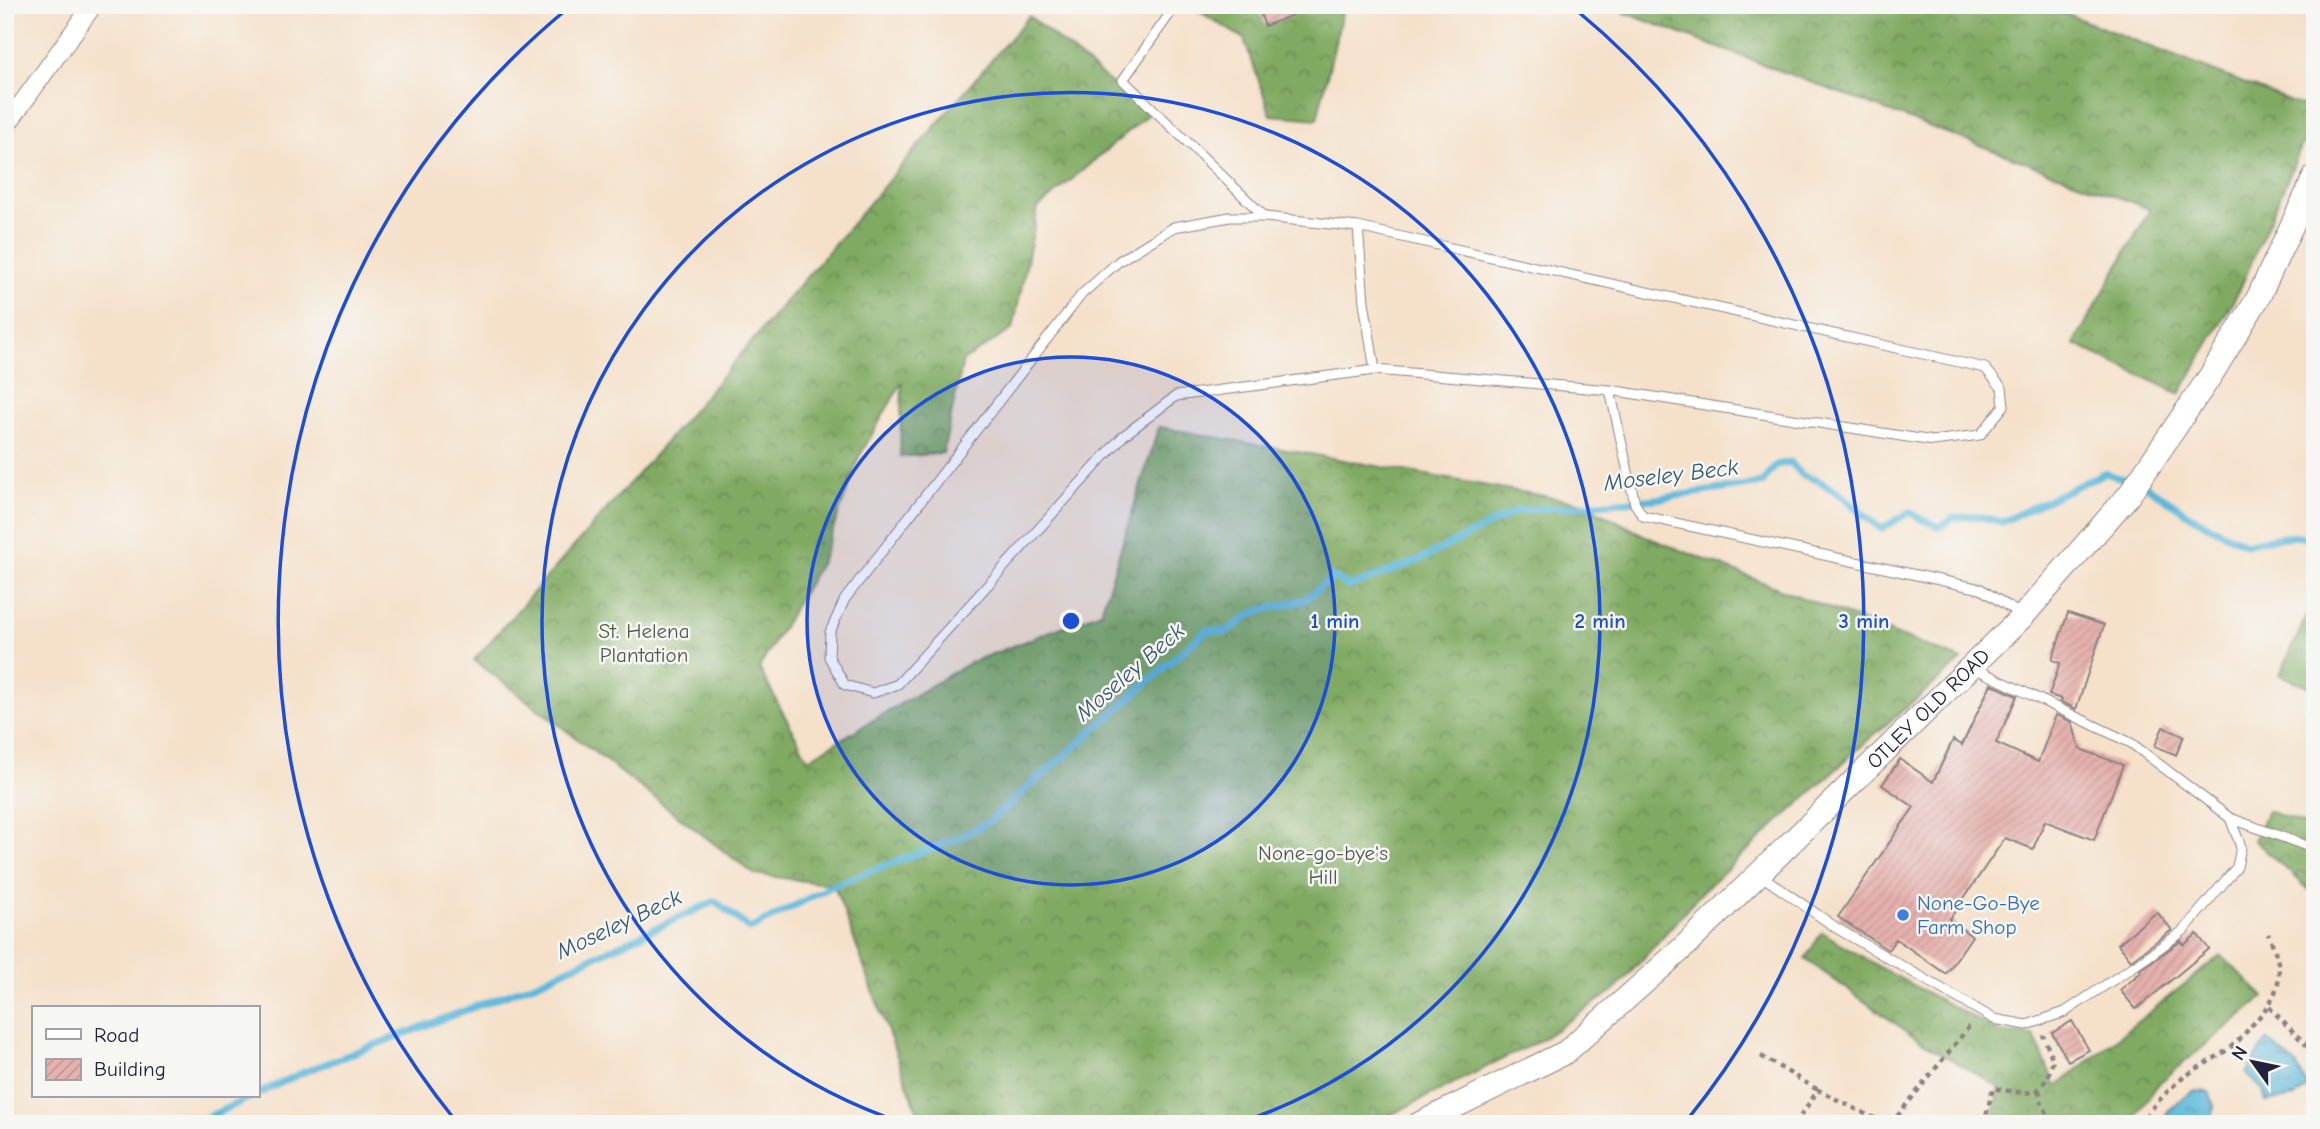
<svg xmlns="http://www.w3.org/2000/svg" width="2320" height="1129" viewBox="0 0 2320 1129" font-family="'Comic Neue',sans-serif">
<defs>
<pattern id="forest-crowns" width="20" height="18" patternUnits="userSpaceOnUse" patternTransform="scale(1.75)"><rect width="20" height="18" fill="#80aa62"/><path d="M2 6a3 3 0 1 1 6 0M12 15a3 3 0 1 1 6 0" fill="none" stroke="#688a52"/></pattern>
<pattern id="water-ripples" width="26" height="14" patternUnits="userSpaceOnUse" patternTransform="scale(1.75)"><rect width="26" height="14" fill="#5cb7da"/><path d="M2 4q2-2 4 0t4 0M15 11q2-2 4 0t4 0" fill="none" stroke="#4c94b2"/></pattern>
<pattern id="building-hatch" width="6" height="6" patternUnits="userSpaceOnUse" patternTransform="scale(1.75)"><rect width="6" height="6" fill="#e5b1ad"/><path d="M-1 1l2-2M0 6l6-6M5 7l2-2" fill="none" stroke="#c49896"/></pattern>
</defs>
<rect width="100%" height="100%" fill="#f6f6f2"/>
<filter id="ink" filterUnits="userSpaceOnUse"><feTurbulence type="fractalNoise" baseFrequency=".0143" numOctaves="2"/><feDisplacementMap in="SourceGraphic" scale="14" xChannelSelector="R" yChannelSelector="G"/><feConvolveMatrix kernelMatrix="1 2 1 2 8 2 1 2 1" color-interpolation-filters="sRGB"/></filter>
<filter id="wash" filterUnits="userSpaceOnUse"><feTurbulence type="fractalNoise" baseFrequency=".00686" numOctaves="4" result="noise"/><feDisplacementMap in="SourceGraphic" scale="28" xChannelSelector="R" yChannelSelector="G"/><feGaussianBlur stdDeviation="1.57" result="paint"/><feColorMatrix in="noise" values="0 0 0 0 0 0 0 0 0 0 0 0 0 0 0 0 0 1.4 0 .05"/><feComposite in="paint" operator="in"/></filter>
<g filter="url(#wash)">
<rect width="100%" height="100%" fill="#f5e1ca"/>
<path fill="url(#forest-crowns)" stroke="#51664e" stroke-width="2" d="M1189 5H1344L1317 119 1271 115 1244 39Z
M1604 5H2044L2315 111V115L2239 291 2180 394 2074 344 2150 209Z
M1029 16 1149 114 1038 208 1013 329 963 361 943 453 900 457 902 382 859 457 822 560 759 668 808 759 969 663 1101 612 1159 427 1583 503 1647 537 1962 660 1869 739 1702 892 1617 988 1539 1041 1372 1124H922L834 885 754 874 474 660 666 442Z
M2315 598V689L2280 675Z
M2267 811 2315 828V895L2254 840Z
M1822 932 1884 970 2000 1032 2034 1036 2056 1087 2221 955 2264 997 2159 1083 2130 1124H1992L1999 1087 1923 1043 1805 959Z"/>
<path fill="url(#water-ripples)" stroke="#3f6c8a" stroke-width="2" d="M2267 1040 2296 1065 2308 1087 2295 1097 2266 1102 2263 1090 2246 1073Z
M2192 1091 2209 1092 2215 1108 2210 1121 2207 1124H2161L2168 1111Z"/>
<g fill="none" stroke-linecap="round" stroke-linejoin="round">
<path stroke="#5cb7da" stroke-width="7" d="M257 1094 304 1072 537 983 715 901 750 929 834 885 954 840 989 822 1207 630 1226 632 1255 612 1305 600 1333 577 1349 587 1417 561 1517 511 1656 499 1762 483 1776 465 1790 462 1802 475 1819 481 1841 495 1881 529 1910 512 1921 519 1940 527 1953 518 1977 516 2002 522 2104 473 2145 485 2194 518 2245 544C2261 540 2301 532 2315 540
M193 1124 253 1096"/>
</g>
<g id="blocks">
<path fill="url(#building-hatch)" d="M1257 5H1315V6L1265 26Z
M2068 613 2104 625 2076 709 2061 702 2062 699 2049 695 2060 663 2052 660Z
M1991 684 2017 696 1996 743 2038 762 2056 715 2072 722 2080 749 2123 765 2094 840 2045 821 2033 849 2005 838 1949 920 1972 936 1946 974 1896 939 1888 950 1838 917 1914 807 1882 785 1900 759 1933 782 1953 740 1962 745Z
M2163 727 2184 736 2176 755 2155 746Z
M2157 912 2172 930 2131 960 2118 944Z
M2197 934 2209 949 2136 1009 2120 990 2141 972 2140 970 2181 941 2184 945Z
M2072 1021 2089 1050 2068 1061 2052 1033Z"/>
</g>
</g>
<g filter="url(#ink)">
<use href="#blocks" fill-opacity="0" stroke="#8c8282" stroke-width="2"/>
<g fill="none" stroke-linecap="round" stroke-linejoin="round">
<g stroke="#8c8282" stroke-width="11">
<path id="service" d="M1176 5 1123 80 1265 217
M1230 217H1265L1358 227 1985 368 2002 388 2004 406 1980 435 1933 441 1610 390 1375 370 1176 396 1123 436 898 684 873 693 845 685 829 657 830 632 845 599 1082 294 1119 261 1174 227Z
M1358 227 1364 302 1375 370
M1610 390 1635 504 1643 516 1981 589 2023 616
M2230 818 2315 849
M1759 874 1838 929 1994 1019 2027 1025 2065 1012 2146 958 2183 931 2237 867 2241 847 2230 818 2131 743 1974 668"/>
</g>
<g stroke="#8c8282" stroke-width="20">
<path id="minor" d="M5 127 93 5"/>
</g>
<g stroke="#8c8282" stroke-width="25">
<g id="tertiary">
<path id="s1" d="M1419 1124 1566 1052 1685 946 2023 616 2129 495 2211 375 2258 298 2315 176"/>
</g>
</g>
<path stroke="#8c8282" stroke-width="4.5" stroke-dasharray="5 5" stroke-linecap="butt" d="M2269 1007 2315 1054
M1761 1056 1818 1090
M2039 1090 2041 1102 2053 1124
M1795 1124 1818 1090 1886 1124
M1891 1124 1972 1023
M1984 1124 1993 1088C2027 1094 2043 1101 2053 1060L2043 1035
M2139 1124C2153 1107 2166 1091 2184 1077 2199 1066 2218 1058 2233 1045 2240 1040 2246 1032 2251 1026 2281 994 2287 974 2268 934"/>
<use href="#service" stroke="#fff" stroke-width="9"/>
<use href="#minor" stroke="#fff" stroke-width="18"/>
<use href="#tertiary" stroke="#fff" stroke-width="23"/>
</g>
</g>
<circle cx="1071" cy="621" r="264" fill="#1d4ed8" fill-opacity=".12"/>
<g fill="none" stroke="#1d4ed8" stroke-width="3.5">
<circle cx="1071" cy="621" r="264"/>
<path d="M903 1123A529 529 0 1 1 1239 1123"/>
<path d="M455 1120A793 793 0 0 1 567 9M1575 9A793 793 0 0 1 1687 1120"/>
</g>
<circle fill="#3f7fe0" stroke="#f6f6f2" stroke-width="2.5" cx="1903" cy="915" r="7"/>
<g text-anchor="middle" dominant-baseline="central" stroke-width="5" stroke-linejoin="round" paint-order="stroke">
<g font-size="21" fill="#4e5b4e" stroke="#f6f6f2">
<text x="644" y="631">St. Helena<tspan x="644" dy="24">Plantation</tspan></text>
<text x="1323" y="853">None-go-bye's<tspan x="1323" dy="24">Hill</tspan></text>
</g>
<g font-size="21" fill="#22223b" stroke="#f6f6f2">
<text stroke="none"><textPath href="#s1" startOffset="663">OTLEY OLD ROAD</textPath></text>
</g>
<g font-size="21" fill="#366cbe" stroke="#f6f6f2" text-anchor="start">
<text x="1917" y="903">None-Go-Bye<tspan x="1917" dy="24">Farm Shop</tspan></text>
</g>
<g font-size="23" font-style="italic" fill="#365673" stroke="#f6f6f2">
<text transform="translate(1671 475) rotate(-7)">Moseley Beck</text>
<text transform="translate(1130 672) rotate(-41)">Moseley Beck</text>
<text transform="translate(619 924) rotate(-25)">Moseley Beck</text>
</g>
</g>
<circle cx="1071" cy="621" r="10" fill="#1d4ed8" stroke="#f6f6f2" stroke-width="3.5"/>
<g font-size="21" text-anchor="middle" font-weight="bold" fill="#1d4ed8" stroke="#f6f6f2" stroke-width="5" stroke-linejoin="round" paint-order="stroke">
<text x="1335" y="628">1 min</text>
<text x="1600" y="628">2 min</text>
<text x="1864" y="628">3 min</text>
</g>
<rect width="2320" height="1129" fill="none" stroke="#f6f6f2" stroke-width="28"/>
<rect x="32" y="1006" width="228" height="91" fill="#f6f6f2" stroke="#a1a1a9" stroke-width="2"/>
<rect x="46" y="1029" width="35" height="10" fill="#ffffff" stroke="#a1a1a9" stroke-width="2"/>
<text x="94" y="1042" font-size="21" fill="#22223b">Road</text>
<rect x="46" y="1059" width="35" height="21" fill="url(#building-hatch)" stroke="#a1a1a9" stroke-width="2"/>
<text x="94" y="1076" font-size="21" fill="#22223b">Building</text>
<g transform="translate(2253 1062) rotate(303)" stroke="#f6f6f2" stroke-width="5" paint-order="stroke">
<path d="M0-5L12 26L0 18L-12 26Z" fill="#22223b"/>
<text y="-10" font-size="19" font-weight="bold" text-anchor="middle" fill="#22223b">N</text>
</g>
</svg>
